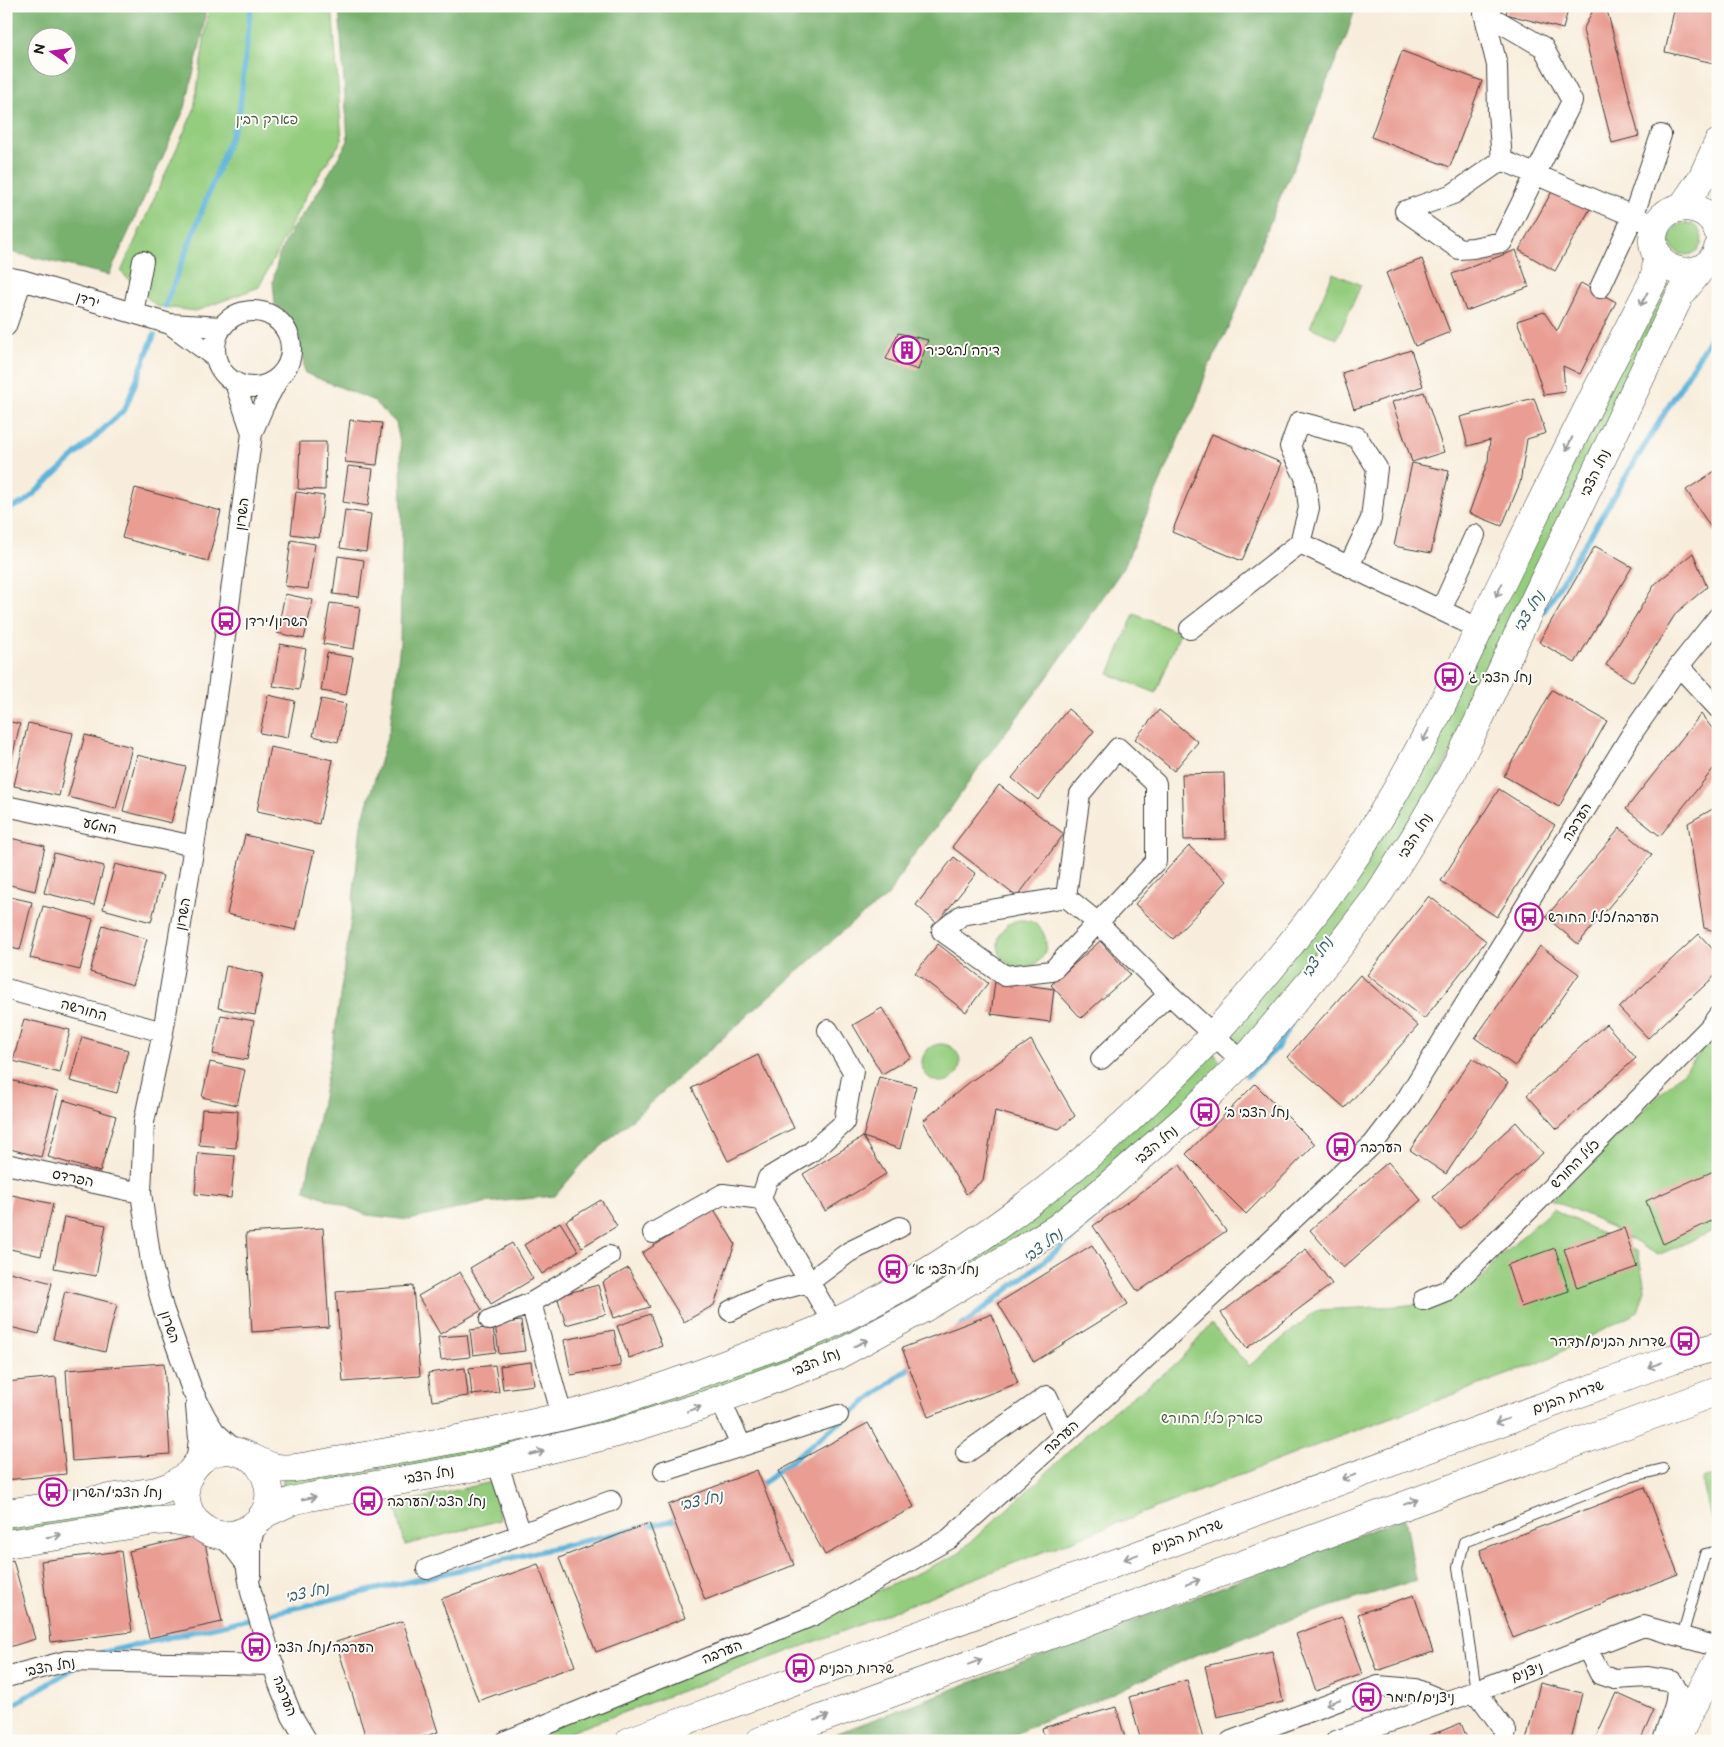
<svg xmlns="http://www.w3.org/2000/svg" width="1724" height="1747" viewBox="0 0 1724 1747" font-family="'Balsamiq Sans','Playpen Sans Hebrew',sans-serif">
<rect width="100%" height="100%" fill="#fdfcf7"/>
<filter id="ink" filterUnits="userSpaceOnUse"><feTurbulence type="fractalNoise" baseFrequency=".02" numOctaves="2"/><feDisplacementMap in="SourceGraphic" scale="10" xChannelSelector="R" yChannelSelector="G"/><feConvolveMatrix kernelMatrix="1 2 1 2 8 2 1 2 1" color-interpolation-filters="sRGB"/></filter>
<filter id="wash" filterUnits="userSpaceOnUse"><feTurbulence type="fractalNoise" baseFrequency=".0096" numOctaves="4" result="noise"/><feDisplacementMap in="SourceGraphic" scale="20" xChannelSelector="R" yChannelSelector="G"/><feGaussianBlur stdDeviation="1.12" result="paint"/><feColorMatrix in="noise" values="0 0 0 0 0 0 0 0 0 0 0 0 0 0 0 0 0 1.4 0 .05"/><feComposite in="paint" operator="in"/></filter>
<g filter="url(#wash)">
<rect width="100%" height="100%" fill="#f8eddc"/>
<path fill="#95cd7f" stroke="#58744e" d="M209 6H332L342 140 309 190 259 287 196 311 156 306 121 272 194 110Z
M1670 239a16 16 0 1 1 32 0a16 16 0 1 1-32 0Z
M1333 273 1361 285 1337 339 1310 327Z
M1658 280 1681 290 1399 857 1246 1053 1223 1032 1360 856Z
M1134 614 1180 633 1156 693 1109 674Z
M998 944a24 24 0 1 1 48 0a24 24 0 1 1-48 0Z
M1718 1032V1229L1658 1255 1594 1218 1551 1200 1689 1066Z
M922 1063a19 19 0 1 1 38 0a19 19 0 1 1-38 0Z
M1209 1047 1229 1072 1096 1193 873 1335 660 1418 283 1496V1474L579 1415 916 1283Z
M1553 1209 1638 1252 1645 1289 1638 1312 1539 1363 1333 1439 963 1583 849 1629 546 1741H505L842 1608 956 1555 1036 1483 1100 1421 1179 1362 1211 1324 1249 1366 1317 1310 1400 1306 1441 1301 1480 1281 1497 1259Z
M1718 1475V1526L1713 1527 1702 1479Z
M492 1482 500 1520 405 1545 395 1504Z
M163 1498 167 1510 6 1535V1524Z"/>
<path fill="#78b06e" stroke="#4a6645" fill-rule="evenodd" d="M6 6H206L202 36 185 108 109 275 6 251ZM38 38H68V68H38Z
M339 6H1356L1346 37 1326 83 1309 132 1278 202 1232 320 1207 370 1195 407 1181 433 1124 567 1044 682 979 767 949 811 912 857 887 897 852 923 584 1162 555 1196 484 1203 409 1220 367 1215 305 1190 333 1045 351 919 361 825 390 728 400 643 402 531 401 447 396 423 372 400 305 373C300 346 301 320 275 305L273 281 279 255 291 230 315 197 348 141Z
M1405 1517 1416 1580 1295 1618 1198 1654 1112 1694 1038 1723 1001 1741H817Z"/>
<g fill="none" stroke-linecap="round" stroke-linejoin="round">
<path stroke="#5db3da" stroke-width="5.5" d="M165 306 239 115 251 6
M6 510 25 502 125 409 154 335
M1544 611 1712 335 1718 314
M1247 1076 1277 1048 1291 1024
M958 1329 1074 1237 1138 1177
M758 1487 915 1363
M101 1653 679 1519
M6 1709 76 1667"/>
</g>
<g id="blocks">
<path fill="#e99d93" d="M1508 6H1569L1563 29 1506 14Z
M1595 6H1606L1639 136 1612 143 1583 30Z
M1675 6H1704L1718 10V64L1665 52Z
M1402 51 1482 81 1450 167 1371 137Z
M1554 188 1590 209 1555 271 1519 250Z
M1516 250 1529 287 1466 311 1452 274Z
M1422 259 1450 332 1415 346 1386 273Z
M1581 283 1616 302 1580 374 1563 366 1565 392 1544 395 1533 361 1517 321 1544 312 1557 331Z
M898 333 928 340 918 370 886 359Z
M1411 350 1423 386 1354 409 1342 373Z
M1424 392 1444 452 1412 462 1392 402Z
M1534 398 1546 433 1527 439 1520 483 1502 526 1469 513 1488 461 1490 440 1468 446 1460 417Z
M350 420 382 423 377 465 345 462Z
M1212 434 1282 463 1242 561 1172 532Z
M300 442H326L325 490 298 489Z
M1412 463 1449 471 1431 553 1394 546Z
M348 466 373 469 368 506 343 502Z
M1718 469V529L1714 532 1686 490Z
M135 488 221 511 208 561 122 538Z
M296 492 324 496 319 538 291 534Z
M345 510 371 514 366 552 340 548Z
M291 540 315 544 308 589 285 586Z
M1595 546 1632 567 1575 663 1539 642Z
M1693 553 1707 587 1676 613 1633 682 1606 665 1655 584Z
M338 556 364 560 359 597 333 594Z
M285 594 313 600 304 639 277 633Z
M330 603 360 607 354 649 323 644Z
M280 644 306 649 299 690 273 686Z
M327 653 353 657 346 695 321 691Z
M1552 690 1607 721 1559 807 1504 776Z
M268 695 295 701 288 738 260 733Z
M321 699 346 704 338 742 313 736Z
M1068 709 1094 731 1038 800 1012 778Z
M1159 710 1198 742 1174 771 1135 739Z
M1701 714 1718 736V763L1660 836 1626 809Z
M6 721 20 724 7 779H6Z
M28 723 73 733 59 796 14 786Z
M85 735 132 747 116 809 68 797Z
M270 747 333 760 319 824 257 811Z
M137 755 186 767 171 823 123 811Z
M1224 773 1226 839 1184 840 1182 774Z
M999 785 1064 834 1017 897 952 847Z
M1499 789 1555 825 1497 917 1441 881Z
M1718 806V932L1704 928 1688 823Z
M1620 828 1652 855 1578 944 1546 917Z
M245 835 314 851 296 930 227 914Z
M6 837 45 846 35 891 6 884Z
M1189 846 1227 881 1173 939 1135 904Z
M54 853 104 866 94 905 44 893Z
M954 857 976 874 937 923 916 905Z
M115 864 163 876 151 922 103 909Z
M6 896 32 902 20 950 6 947Z
M1429 896 1486 941 1424 1019 1367 975Z
M43 906 93 919 80 970 30 958Z
M103 925 147 939 133 985 90 972Z
M1699 934 1718 955V973L1648 1038 1619 1008Z
M1100 941 1130 974 1081 1018 1051 985Z
M938 944 988 983 966 1012 915 973Z
M1540 946 1579 974 1515 1066 1475 1038Z
M226 966 263 974 255 1015 218 1008Z
M1360 975 1418 1026 1345 1108 1287 1057Z
M995 981 1054 989 1050 1022 991 1014Z
M882 1008 911 1057 882 1074 853 1025Z
M221 1015 254 1021 247 1060 213 1054Z
M24 1019 70 1030 60 1073 13 1061Z
M1606 1024 1636 1058 1557 1129 1527 1095Z
M82 1037 128 1050 117 1093 70 1081Z
M1031 1040 1075 1116 1059 1129 995 1111 983 1180 966 1194 923 1121 971 1081Z
M758 1055 794 1128 728 1161 692 1088Z
M1472 1058 1508 1082 1446 1174 1410 1150Z
M210 1062 245 1070 237 1105 202 1097Z
M879 1077 916 1086 900 1149 863 1137Z
M10 1080 58 1092 41 1157 6 1148V1095Z
M1255 1084 1315 1144 1246 1214 1186 1154Z
M64 1100 116 1116 100 1172 48 1157Z
M202 1109 238 1111 236 1148 199 1145Z
M1516 1122 1543 1153 1460 1228 1433 1197Z
M863 1137 886 1174 825 1211 803 1174Z
M198 1153 235 1156 231 1198 195 1194Z
M1388 1162 1421 1200 1343 1268 1310 1230Z
M1180 1165 1226 1231 1138 1292 1093 1226Z
M1718 1169V1218L1663 1244 1646 1201Z
M12 1195 53 1204 41 1256 6 1248V1220Z
M601 1200 617 1226 582 1247 566 1221Z
M714 1209 735 1244 714 1305 684 1322 642 1253Z
M64 1217 106 1225 96 1276 54 1268Z
M560 1222 578 1251 542 1274 524 1245Z
M323 1228 329 1327 252 1332 246 1233Z
M1624 1228 1637 1267 1577 1288 1564 1249Z
M512 1243 533 1279 491 1304 470 1268Z
M1092 1245 1128 1304 1034 1362 998 1303Z
M1555 1248 1569 1291 1521 1307 1507 1265Z
M1306 1249 1332 1284 1247 1348 1221 1313Z
M628 1268 650 1307 614 1318 603 1282Z
M10 1272 52 1283 39 1334 6 1326V1285Z
M460 1272 482 1310 440 1334 418 1296Z
M598 1285 606 1314 566 1325 557 1296Z
M413 1286 420 1376 343 1382 336 1292Z
M65 1291 117 1304 105 1352 53 1339Z
M650 1314 662 1346 629 1358 617 1326Z
M992 1314 1018 1383 928 1417 902 1348Z
M521 1321 525 1351 499 1354 495 1324Z
M493 1327 496 1352 473 1355 470 1330Z
M614 1330 621 1366 571 1375 564 1340Z
M467 1335 470 1357 441 1360 438 1337Z
M531 1362 534 1385 503 1389 500 1366Z
M164 1363 170 1454 72 1461 66 1370Z
M495 1365 499 1392 472 1395 469 1368Z
M465 1368 468 1396 432 1401 428 1373Z
M56 1377 66 1474 6 1480V1382Z
M868 1423 914 1507 825 1555 779 1471Z
M757 1470 794 1565 705 1600 668 1505Z
M1645 1487 1678 1574 1513 1638 1480 1550Z
M649 1523 685 1618 596 1652 559 1558Z
M203 1534 222 1622 149 1638 129 1551Z
M121 1551 132 1632 51 1642 41 1561Z
M13 1560 35 1639 6 1648V1562Z
M538 1564 575 1666 478 1701 441 1599Z
M1414 1595 1433 1652 1377 1671 1358 1614Z
M1342 1617 1362 1674 1316 1691 1296 1634Z
M403 1621 438 1732 410 1741H367L336 1642Z
M1272 1651 1283 1702 1217 1717 1205 1666Z
M1187 1680 1203 1739 1197 1741H1141L1129 1697Z
M1540 1683 1582 1693 1571 1741H1526Z
M1616 1693 1654 1710 1640 1741H1605L1596 1737Z
M1116 1707 1126 1741H1045L1042 1728Z
M1461 1723 1468 1741H1422L1421 1739Z"/>
</g>
</g>
<g filter="url(#ink)">
<use href="#blocks" fill-opacity="0" stroke="#3d3b39" stroke-width="1"/>
<g fill="none" stroke-linecap="round" stroke-linejoin="round">
<g stroke="#3d3b39" stroke-width="12">
<path id="lane" d="M1682 1637 1705 1554 1718 1551
M1476 1691 1458 1567 1464 1542 1630 1477 1663 1469"/>
</g>
<g stroke="#3d3b39" stroke-width="22">
<path id="street" d="M1405 211 1459 249 1473 248 1502 242 1572 101 1543 47 1484 13 1497 65 1498 112 1502 160
M1405 211 1453 194 1502 160 1656 226
M6 277 22 280 170 324 222 327
M1600 288 1633 217 1661 135
M215 349a38 38 0 1 1 76 0a38 38 0 1 1-76 0Z
M133 313 143 261
M170 324 216 358
M6 326 22 280
M235 383 252 433
M1300 543 1480 629
M1441 610 1475 535
M1190 629 1300 543 1309 508 1305 477 1290 447 1299 422 1357 437 1377 468 1371 519 1349 566
M1679 666 1718 708
M6 806 194 846
M1066 897 1080 794 1118 748 1156 784V861L1052 971 1005 976 942 931 962 915 1066 897 1098 923 1169 994 1242 1061
M6 989 163 1032
M828 1030 853 1071 844 1123 811 1152 768 1178 761 1199 833 1323
M1101 1059 1169 994
M6 1164 141 1193
M653 1233 723 1194 761 1199
M1423 1300 1448 1290 1557 1182 1709 1028 1718 1016
M531 1303 562 1416
M730 1311 767 1293 809 1282 849 1252 900 1227
M490 1320 531 1303 609 1256
M720 1400 741 1445
M196 1406 199 1439 196 1464
M237 1452 215 1432 205 1416 192 1390 163 1308 151 1262 141 1193 144 1122 163 1032 194 846 216 704 252 433 264 405 279 377
M966 1453 1047 1396 1065 1434
M497 1462 521 1534
M664 1471 838 1415
M219 1534 234 1548 246 1564 251 1592 279 1684 292 1716 307 1741
M427 1569 611 1501
M251 1575V1542L255 1525
M1587 1648 1600 1674 1615 1679 1648 1677 1672 1681 1677 1690 1675 1705 1663 1741
M6 1677 67 1661 274 1665
M1476 1691 1506 1732 1503 1741
M506 1741 814 1615 949 1539 1065 1434 1373 1144 1403 1105 1633 732 1679 666 1718 617
M1231 1741 1378 1686 1415 1689 1446 1702
M1336 1741 1476 1691 1644 1626 1718 1647"/>
</g>
<g stroke="#3d3b39" stroke-width="29">
<path id="secondary" d="M1682 207 1702 178 1718 143
M1718 231C1706 196 1656 201 1653 238 1651 276 1707 285 1718 248
M255 1460C303 1517 217 1565 190 1513 185 1502 184 1491 187 1480 192 1466 205 1453 220 1451 240 1447 255 1462 273 1467 283 1470 293 1468 303 1467 407 1448 511 1432 613 1403 656 1390 697 1375 739 1359 769 1348 800 1339 829 1325 1001 1242 1145 1121 1266 974 1307 925 1346 874 1379 819 1429 738 1469 650 1511 564 1557 469 1604 375 1653 281L1656 270 1657 253
M6 1513 157 1491 171 1486 189 1474
M264 1514 292 1501 309 1497 476 1467 617 1433 705 1405 836 1356 924 1308 1057 1228 1094 1198 1187 1117 1249 1055 1331 957 1376 898 1414 838 1451 775 1479 720 1513 645 1680 295 1700 270
M6 1544 156 1521 173 1520 200 1525
M630 1741 1673 1359 1718 1346
M760 1741 1718 1391
M1677 1741 1683 1725 1718 1660"/>
</g>
<use href="#lane" stroke="#fff" stroke-width="10"/>
<use href="#street" stroke="#fff" stroke-width="20"/>
<use href="#secondary" stroke="#fff" stroke-width="28"/>
</g>
<defs><path id="oneway-shaft" d="M-6 0H5M1.5-3L5.5 0L1.5 3" fill="none" stroke-width="1.6" stroke-linecap="round" stroke-linejoin="round" transform="scale(1.25)"/></defs>
<g stroke="#999">
<use href="#oneway-shaft" transform="translate(1644 299) rotate(117)"/>
<use href="#oneway-shaft" transform="translate(1569 444) rotate(116)"/>
<use href="#oneway-shaft" transform="translate(1499 590) rotate(116)"/>
<use href="#oneway-shaft" transform="translate(1426 735) rotate(118)"/>
<use href="#oneway-shaft" transform="translate(861 1343) rotate(-26)"/>
<use href="#oneway-shaft" transform="translate(1655 1365) rotate(160)"/>
<use href="#oneway-shaft" transform="translate(694 1409) rotate(-19)"/>
<use href="#oneway-shaft" transform="translate(1502 1421) rotate(160)"/>
<use href="#oneway-shaft" transform="translate(537 1453) rotate(-13)"/>
<use href="#oneway-shaft" transform="translate(1349 1477) rotate(160)"/>
<use href="#oneway-shaft" transform="translate(309 1498) rotate(-12)"/>
<use href="#oneway-shaft" transform="translate(1411 1502) rotate(-20)"/>
<use href="#oneway-shaft" transform="translate(54 1536) rotate(-9)"/>
<use href="#oneway-shaft" transform="translate(1131 1557) rotate(160)"/>
<use href="#oneway-shaft" transform="translate(1193 1582) rotate(-20)"/>
<use href="#oneway-shaft" transform="translate(975 1662) rotate(-20)"/>
<use href="#oneway-shaft" transform="translate(1333 1702) rotate(160)"/>
<use href="#oneway-shaft" transform="translate(822 1718) rotate(-20)"/>
</g>
</g>
<defs>
<g id="building-ring" transform="scale(1.4375)"><circle r="9.5" fill="#fdfcf7" stroke="#b5179e" stroke-width="1.5"/><path d="M-4-6H4V6H1V3H-1V6H-4ZM-2.5-4.3h1.7v1.8h-1.7ZM.8-4.3h1.7v1.8H.8ZM-2.5-1h1.7V.8h-1.7ZM.8-1h1.7V.8H.8Z" fill="#b5179e"/></g>
<g id="bus-ring" transform="scale(1.4375)"><circle r="9.5" fill="#fdfcf7" stroke="#b5179e" stroke-width="1.5"/><path d="M-5-6H5V4H4V6H2V4H-2V6H-4V4H-5ZM-3.5-4V0h7V-4ZM-3.5 1.2v1.5H-2V1.2ZM2 1.2v1.5H3.5V1.2Z" fill="#b5179e"/></g>
</defs>
<g fill-rule="evenodd">
<use href="#building-ring" x="907" y="350"/>
<use href="#bus-ring" x="226" y="621"/>
<use href="#bus-ring" x="1449" y="677"/>
<use href="#bus-ring" x="1529" y="917"/>
<use href="#bus-ring" x="1205" y="1112"/>
<use href="#bus-ring" x="1341" y="1147"/>
<use href="#bus-ring" x="893" y="1269"/>
<use href="#bus-ring" x="1685" y="1341"/>
<use href="#bus-ring" x="53" y="1492"/>
<use href="#bus-ring" x="368" y="1501"/>
<use href="#bus-ring" x="256" y="1647"/>
<use href="#bus-ring" x="800" y="1668"/>
<use href="#bus-ring" x="1367" y="1697"/>
</g>
<g text-anchor="middle" dominant-baseline="central" stroke-width="4" stroke-linejoin="round" paint-order="stroke">
<g font-size="14" fill="#465a3f" stroke="#fdfcf7">
<text x="267" y="119">פארק רבין</text>
<text x="1212" y="1418">פארק כליל החורש</text>
</g>
<g font-size="14" fill="#1c1c1c" stroke="#fdfcf7">
<text transform="translate(88 300) rotate(17)">ירדן</text>
<text transform="translate(1595 473) rotate(-65)">נחל הצבי</text>
<text transform="translate(242 514) rotate(-83)">השרון</text>
<text transform="translate(1577 822) rotate(-58)">הערבה</text>
<text transform="translate(100 826) rotate(12)">המטע</text>
<text transform="translate(1415 836) rotate(-58)">נחל הצבי</text>
<text transform="translate(183 914) rotate(-80)">השרון</text>
<text transform="translate(84 1010) rotate(16)">החורשה</text>
<text transform="translate(1156 1145) rotate(-41)">נחל הצבי</text>
<text transform="translate(1575 1164) rotate(-45)">כליל החורש</text>
<text transform="translate(73 1178) rotate(12)">הפרדס</text>
<text transform="translate(170 1327) rotate(71)">השרון</text>
<text transform="translate(816 1362) rotate(-23)">נחל הצבי</text>
<text transform="translate(1568 1397) rotate(-20)">שדרות הבנים</text>
<text transform="translate(1061 1437) rotate(-43)">הערבה</text>
<text transform="translate(429 1475) rotate(-10)">נחל הצבי</text>
<text transform="translate(1187 1536) rotate(-20)">שדרות הבנים</text>
<text transform="translate(722 1652) rotate(-22)">הערבה</text>
<text transform="translate(50 1667) rotate(-11)">נחל הצבי</text>
<text transform="translate(1527 1672) rotate(-21)">ניצנים</text>
<text transform="translate(285 1696) rotate(69)">הערבה</text>
</g>
<g font-size="14" fill="#1c1c1c" stroke="#fdfcf7" text-anchor="start">
<text x="926" y="350">דירה להשכיר</text>
<text x="245" y="621">השרון/ירדן</text>
<text x="1468" y="677">נחל הצבי ג׳</text>
<text x="1548" y="917">הערבה/כליל החורש</text>
<text x="1224" y="1112">נחל הצבי ב׳</text>
<text x="1360" y="1147">הערבה</text>
<text x="912" y="1269">נחל הצבי א׳</text>
<text x="1666" y="1341" text-anchor="end">שדרות הבנים/תדהר</text>
<text x="72" y="1492">נחל הצבי/השרון</text>
<text x="387" y="1501">נחל הצבי/הערבה</text>
<text x="275" y="1647">הערבה/נחל הצבי</text>
<text x="819" y="1668">שדרות הבנים</text>
<text x="1386" y="1697">ניצנים/חימר</text>
</g>
<g font-size="15" font-style="italic" fill="#396071" stroke="#fdfcf7">
<text transform="translate(1529 612) rotate(-59)">נחל צבי</text>
<text transform="translate(1317 958) rotate(-59)">נחל צבי</text>
<text transform="translate(1043 1246) rotate(-38)">נחל צבי</text>
<text transform="translate(701 1501) rotate(-13)">נחל צבי</text>
<text transform="translate(307 1593) rotate(-13)">נחל צבי</text>
</g>
</g>
<rect width="1724" height="1747" fill="none" stroke="#fdfcf7" stroke-width="25"/>
<g transform="translate(52 52) rotate(283)"><circle r="24" fill="#fdfcf7" stroke="#a3a29f"/>
<path d="M0-4L9 19L0 12L-9 19Z" fill="#b5179e"/>
<text y="-8" font-size="14" font-weight="bold" text-anchor="middle" fill="#1c1c1c">N</text>
</g>
</svg>
